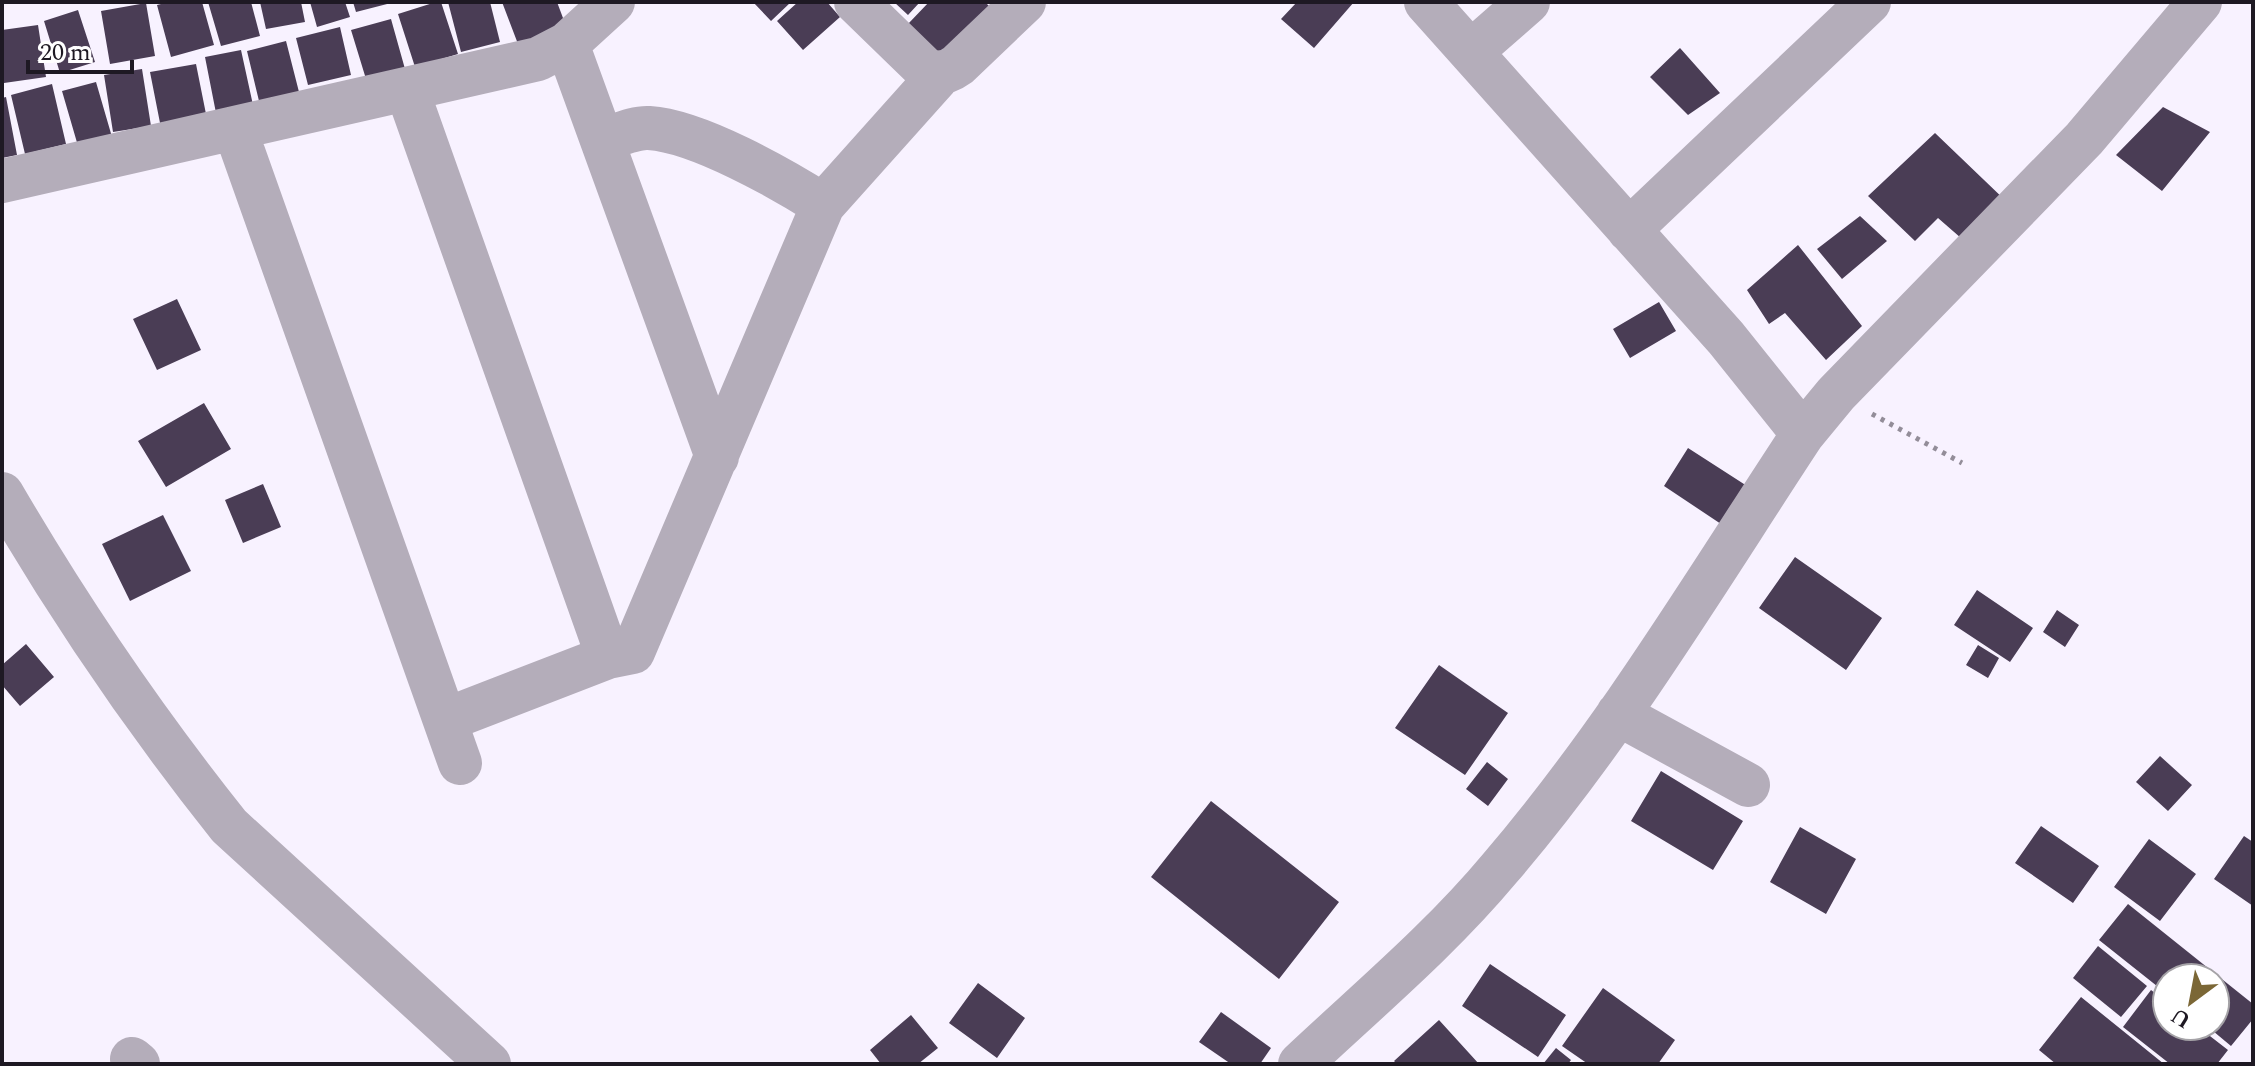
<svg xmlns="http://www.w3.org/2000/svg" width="2255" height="1066" viewBox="0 0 2255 1066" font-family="Spectral,serif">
<rect width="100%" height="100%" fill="#f8f2ff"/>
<path fill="#4a3d55" d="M169 2H202L214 45 171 57 157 5Z
M208 2H251L260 36 221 46Z
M260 2H301L305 22 266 29Z
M310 2H345L350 17 317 27Z
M353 2H391V3L356 12Z
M436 2H441L458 54 415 67 398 14Z
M448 2H490L500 42 461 52Z
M502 2H557L566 26 518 44Z
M753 2H791L771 21Z
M798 2H827L840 17 803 50 777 21Z
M894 2H920L908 15Z
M929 2H985L998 15 949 65 908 24Z
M1297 2H1354L1314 48 1281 19Z
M146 3 155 56 110 64 101 11Z
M78 10 95 62 60 73 44 21Z
M391 19 405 69 366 79 351 30Z
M38 25 46 77 4 83 2 30Z
M340 27 351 75 308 85 296 38Z
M286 41 299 92 259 101 247 51Z
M1680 48 1720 93 1688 115 1650 77Z
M241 50 253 105 216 113 205 57Z
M196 64 207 119 161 128 150 72Z
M142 69 151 126 113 132 104 75Z
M96 82 112 137 78 146 62 91Z
M52 84 66 144 25 154 11 95Z
M6 97 17 155 2 158V98Z
M2163 107 2210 132 2162 191 2116 155Z
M1935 133 2008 203 1969 245 1938 218 1915 241 1868 196Z
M1860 216 1887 241 1842 279 1817 249Z
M1798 245 1862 326 1826 360 1785 313 1769 324 1747 290Z
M177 299 201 350 157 370 133 319Z
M1659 302 1676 331 1630 358 1613 329Z
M204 403 231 449 166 487 138 441Z
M1688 448 1747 486 1721 524 1664 486Z
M263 484 281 527 243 543 225 500Z
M163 515 191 571 130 601 102 544Z
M1795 557 1882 618 1846 670 1759 608Z
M1977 590 2033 628 2010 662 1954 625Z
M2057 610 2079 625 2065 647 2043 632Z
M26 644 54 677 20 706 2 685V665Z
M1978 645 1999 658 1988 678 1966 665Z
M1439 665 1508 713 1465 775 1395 728Z
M2160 756 2192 785 2168 811 2136 782Z
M1487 762 1508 779 1488 806 1466 789Z
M1661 771 1743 821 1713 870 1631 821Z
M1211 801 1339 902 1279 979 1151 877Z
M2041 826 2099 866 2073 903 2015 863Z
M1800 827 1856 859 1826 914 1770 882Z
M2244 836 2253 842V906L2214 879Z
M2149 839 2196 874 2160 921 2114 887Z
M2128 904 2253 1004V1019L2231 1046 2207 1026H2215V978H2167V994L2099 940Z
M2098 946 2147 986 2121 1017 2073 978Z
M1490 964 1566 1015 1538 1057 1462 1006Z
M978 983 1025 1018 997 1058 949 1023Z
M1603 988 1675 1040 1658 1064H1588L1562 1046Z
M2151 990 2167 1002V1026H2197L2228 1050 2217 1064H2170L2123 1027Z
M2081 997 2164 1064H2056L2039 1050Z
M1221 1012 1271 1048 1260 1064H1231L1199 1042Z
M911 1015 938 1048 918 1064H881L870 1050Z
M1439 1020 1479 1064H1397L1394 1061Z
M1556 1048 1571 1060 1568 1064H1543Z"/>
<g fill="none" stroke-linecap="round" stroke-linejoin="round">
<path stroke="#938d99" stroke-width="5" stroke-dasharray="4 6" stroke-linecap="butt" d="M1872 414 1962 463"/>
<path stroke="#b4adba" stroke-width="44" d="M856 2 925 69C937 75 947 73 958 65L1024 2
M1426 2 1726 338 1803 434 1836 394 2084 139 2200 2
M567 44 717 457
M1472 51 1528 2
M407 90 608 657
M235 129 460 763
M602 140C616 136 635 127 649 128 698 131 782 179 823 205
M2 181 538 59 567 44 613 2
M1629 230 1869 2
M2 494C69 609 146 722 229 826L489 1064
M1618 714 1748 785
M445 720 608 657 633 652 823 205 942 72
M132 1059 138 1064
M1300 1064C1368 1000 1440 940 1500 868 1615 734 1706 581 1803 434"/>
</g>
<rect width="2255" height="1066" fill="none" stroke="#1e1923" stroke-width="8"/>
<g transform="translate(2191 1002) rotate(212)"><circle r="38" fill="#ffffff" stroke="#a5a3a7" stroke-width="2"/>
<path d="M0-6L14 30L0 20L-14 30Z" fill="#7b6736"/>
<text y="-12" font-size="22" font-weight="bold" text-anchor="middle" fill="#1e1923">U</text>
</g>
<path d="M28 60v12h104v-12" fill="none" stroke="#1e1923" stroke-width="4"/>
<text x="40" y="60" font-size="24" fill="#1e1923" stroke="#ffffff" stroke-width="6" paint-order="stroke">20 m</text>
</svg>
